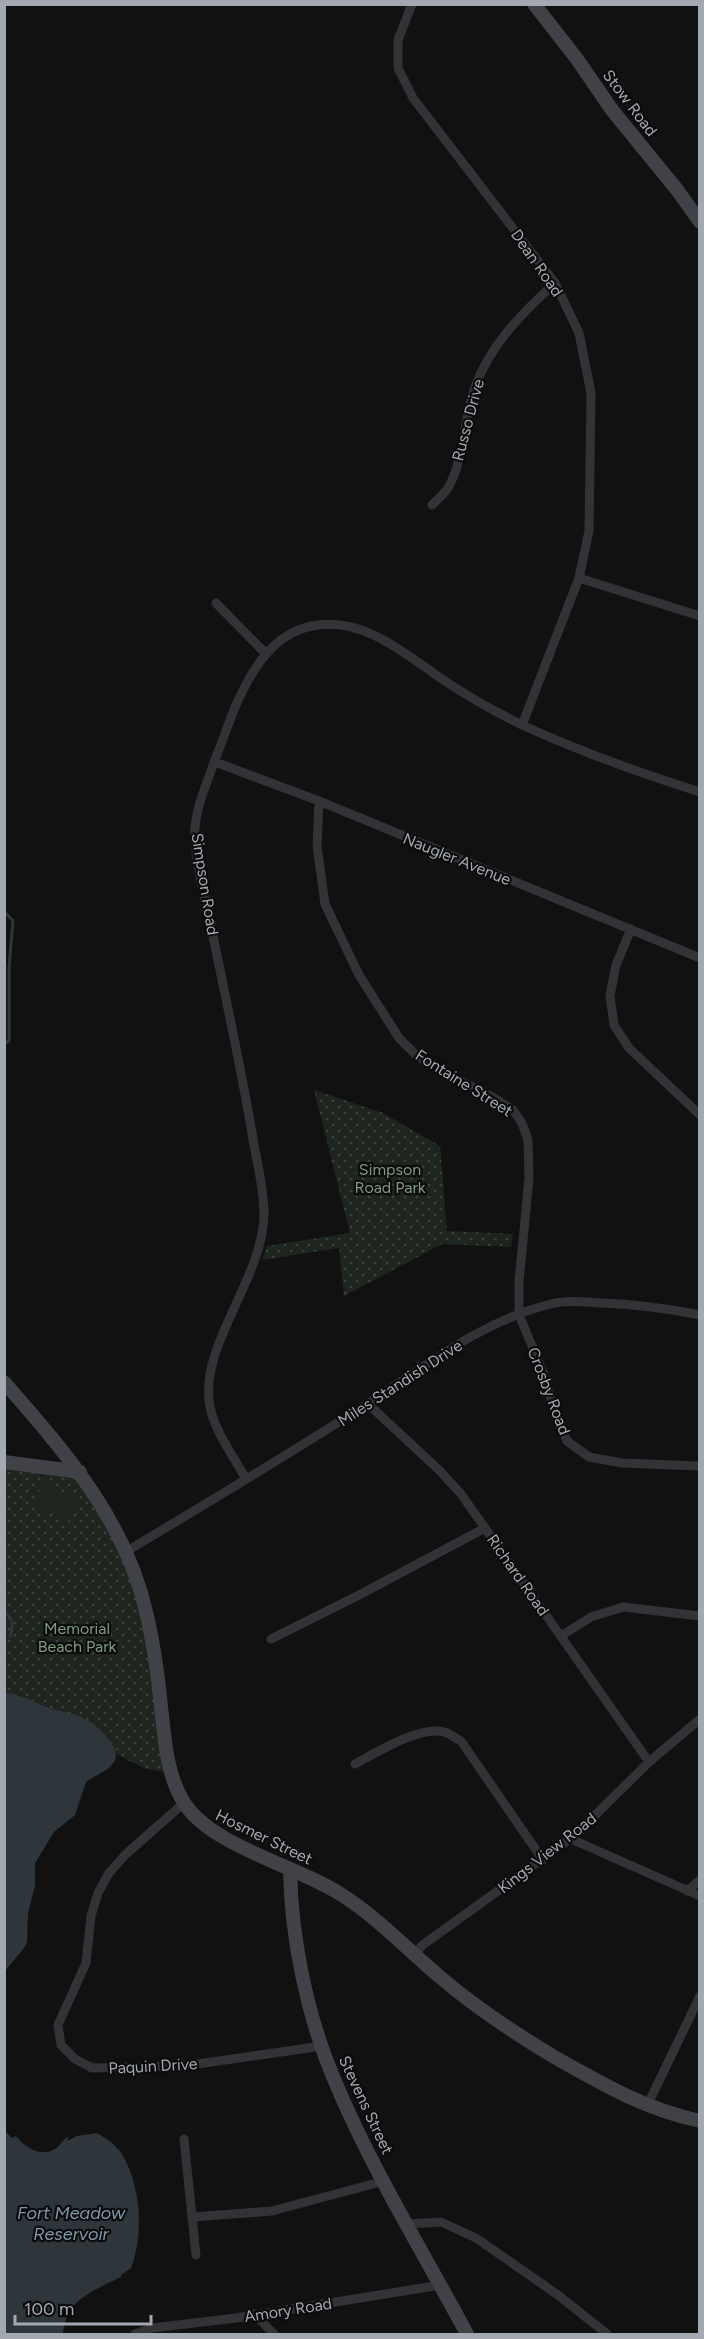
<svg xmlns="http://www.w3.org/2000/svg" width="704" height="2339" viewBox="0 0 704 2339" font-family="Figtree,sans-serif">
<defs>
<pattern id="green-dots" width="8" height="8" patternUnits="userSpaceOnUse" patternTransform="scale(1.5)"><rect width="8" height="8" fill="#1e241e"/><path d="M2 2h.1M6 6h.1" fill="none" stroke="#3c413c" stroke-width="1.8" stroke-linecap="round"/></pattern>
</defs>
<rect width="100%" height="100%" fill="#111112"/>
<path fill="url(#green-dots)" d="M314 1090 383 1113 440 1146 447 1231 513 1234 511 1247 442 1244 344 1296 339 1248 262 1260 267 1246 350 1233Z
M4 1462 80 1472 134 1571 171 1773 146 1769 116 1754 108 1739 85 1718 52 1709 18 1695 5 1693Z"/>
<path fill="#1e241e" d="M43 1483 79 1500 69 1521 33 1504Z"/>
<path fill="#2e363b" d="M5 1693C23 1694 36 1704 53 1709 63 1712 74 1713 84 1718 95 1724 121 1746 115 1760 110 1771 95 1775 86 1782L75 1815 54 1832 35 1863V1886L28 1913 27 1942 24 1948 5 1971Z
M4 2130 12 2138 16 2136C25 2147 40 2158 55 2149 61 2145 63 2139 69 2136L67 2141 77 2136 97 2133C106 2138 116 2145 122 2154 141 2186 144 2234 131 2268L121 2275V2277C93 2291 66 2299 63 2334H5Z"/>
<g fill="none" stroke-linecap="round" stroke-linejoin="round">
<path stroke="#2e363b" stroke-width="3" d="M4 911 13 921 9 968V1041L4 1043
M4 1612C13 1618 14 1627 10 1636"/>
<path stroke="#333337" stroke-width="9" d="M412 4 398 40V68L413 98 555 283 579 333 591 393 589 531 579 578 522 725
M432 505C437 500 444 494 448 488 465 458 463 419 475 387 490 345 523 312 555 283
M579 578 700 616
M216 603 265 653
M215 762 319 801 700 958
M319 801 317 846 325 904 359 975 399 1038 415 1054 437 1069 491 1096 513 1110 522 1123 528 1140 529 1178 519 1282V1315L543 1372 556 1415 567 1441 589 1457 622 1463 700 1466
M631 929 616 965 610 996 614 1025 629 1048 700 1115
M368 1404 439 1470 461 1494 649 1762
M246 1479C234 1457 215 1432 210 1407 198 1346 263 1280 264 1214 264 1186 256 1160 252 1133 240 1062 224 991 210 921 204 895 193 852 195 827 197 804 207 784 214 762 222 743 228 724 236 705 251 671 272 634 312 626 366 615 409 658 451 685 474 700 498 713 522 725 579 751 640 773 700 792
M127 1551C204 1505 281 1459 356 1411 419 1372 477 1322 551 1304 567 1300 584 1302 600 1303 635 1304 665 1308 700 1315
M561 1636 591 1617 623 1607 700 1616
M271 1639 361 1594 485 1528
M355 1764C376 1753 420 1725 444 1732 449 1733 455 1738 461 1741L543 1860
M184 1803 126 1854 109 1873 98 1893 91 1916 86 1963 58 2025 61 2045 75 2059 92 2068 184 2066 322 2046
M571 1839 700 1896
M687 1891 700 1880
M414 1954 424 1944 574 1836 649 1762 700 1719
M647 2106 700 1996
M184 2139 196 2255
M193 2217 272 2211 384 2181
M407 2224 441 2222 476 2238 558 2295 607 2334
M254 2314 274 2334
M135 2334 152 2328 236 2318 441 2285"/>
<path stroke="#414247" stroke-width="14" d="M534 4 577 59 612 110 678 191 700 222
M4 1382C66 1453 127 1522 147 1616 154 1646 158 1676 161 1707 165 1739 166 1773 183 1801 210 1847 300 1866 345 1897 380 1920 408 1950 440 1977 476 2008 516 2034 556 2058 604 2085 645 2109 700 2121
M4 1462 80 1472
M290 1869C291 1937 307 2016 334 2079 371 2168 422 2250 467 2334"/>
</g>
<g text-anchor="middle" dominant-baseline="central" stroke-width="4.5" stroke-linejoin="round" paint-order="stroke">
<g font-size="16" fill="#a4a9b1" stroke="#0c0c0d">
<text transform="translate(630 103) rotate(53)">Stow Road</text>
<text transform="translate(537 263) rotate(55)">Dean Road</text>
<text transform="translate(468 420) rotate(-75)">Russo Drive</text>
<text transform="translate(457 859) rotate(22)">Naugler Avenue</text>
<text transform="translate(205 884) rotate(81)">Simpson Road</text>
<text transform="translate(464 1083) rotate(32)">Fontaine Street</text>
<text transform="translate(400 1383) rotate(-33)">Miles Standish Drive</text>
<text transform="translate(549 1391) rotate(69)">Crosby Road</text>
<text transform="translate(518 1575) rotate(55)">Richard Road</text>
<text transform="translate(264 1837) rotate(26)">Hosmer Street</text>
<text transform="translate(547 1853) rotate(-38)">Kings View Road</text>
<text transform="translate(153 2066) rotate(-3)">Paquin Drive</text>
<text transform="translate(366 2105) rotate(65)">Stevens Street</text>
<text transform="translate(288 2310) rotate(-9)">Amory Road</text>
</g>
<g font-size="16" fill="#7d9a7e" stroke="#0c0c0d">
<text x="390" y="1169">Simpson<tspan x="390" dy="18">Road Park</tspan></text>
<text x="77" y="1628">Memorial<tspan x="77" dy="18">Beach Park</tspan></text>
</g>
<g font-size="18" font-style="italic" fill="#7e97a9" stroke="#0c0c0d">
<text x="71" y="2213">Fort Meadow<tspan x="71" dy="21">Reservoir</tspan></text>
</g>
</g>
<rect width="704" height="2339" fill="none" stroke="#a4a9b1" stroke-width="12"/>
<path d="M15 2315v9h136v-9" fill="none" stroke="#a4a9b1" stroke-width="3"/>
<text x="24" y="2315" font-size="18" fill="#a4a9b1" stroke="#0c0c0d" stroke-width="4.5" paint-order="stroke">100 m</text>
</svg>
